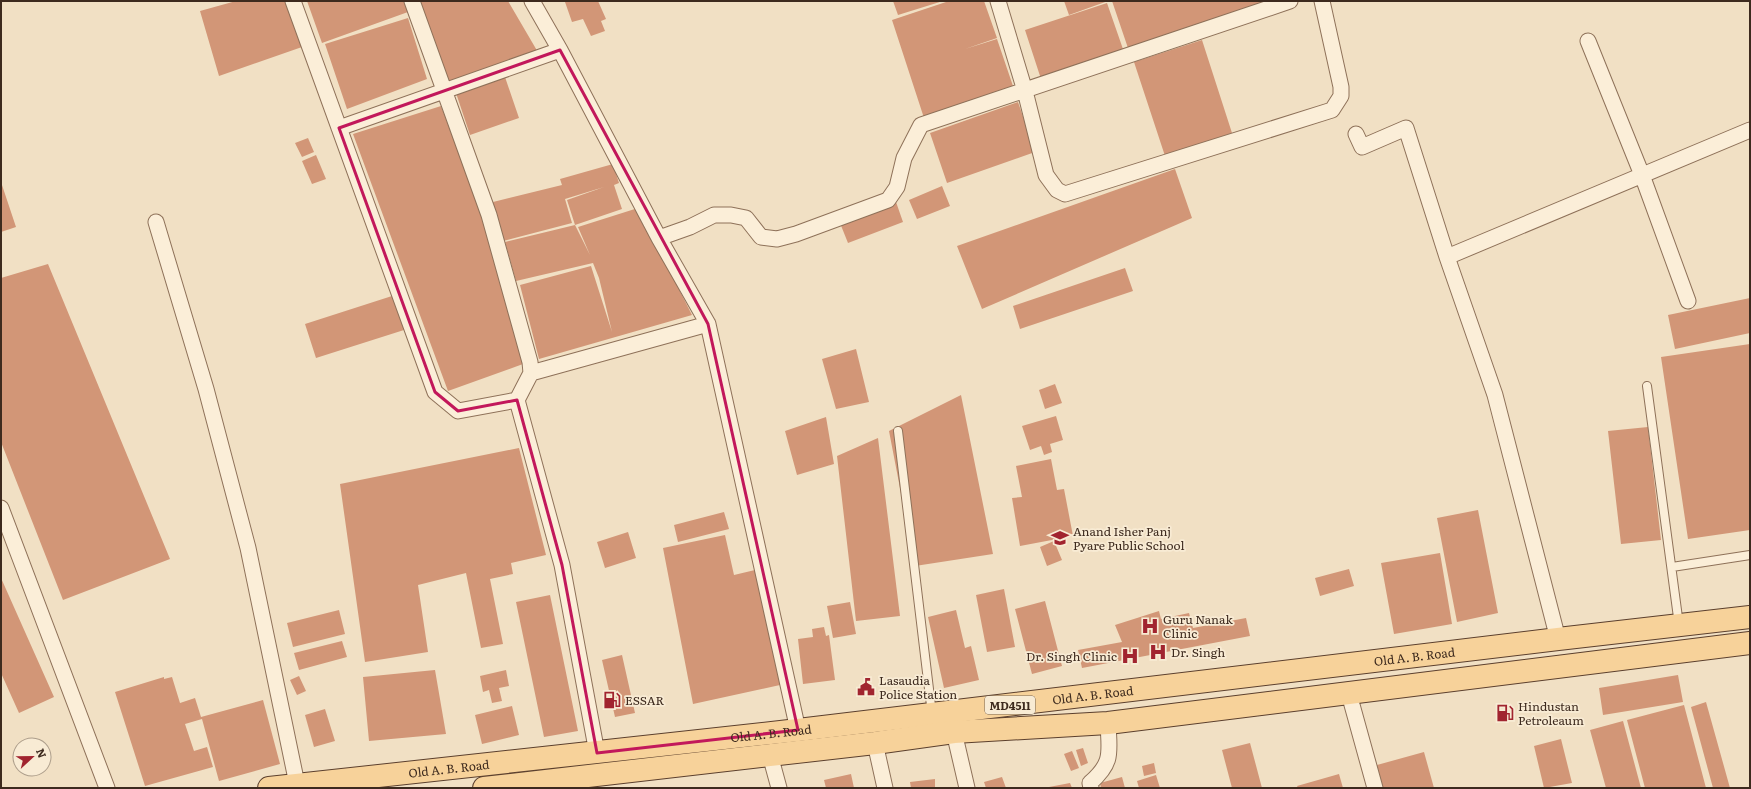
<svg xmlns="http://www.w3.org/2000/svg" width="1751" height="789" viewBox="0 0 1751 789" font-family="Literata,serif">
<rect width="100%" height="100%" fill="#f1e0c4"/>
<path fill="#d29677" d="M236 1H288L302 47 219 76 200 11Z
M307 1H404L408 12 322 43Z
M416 1H508L539 54 446 86Z
M567 1H598L606 19 601 21 605 31 591 36 583 19 572 22 565 2Z
M893 1H943L898 15Z
M949 1H984L997 38 965 49 997 39 1014 89 924 118 892 20Z
M1064 1H1108L1069 15Z
M1112 1H1275L1129 51Z
M1107 3 1124 52 1041 79 1025 30Z
M408 18 427 79 347 109 325 44Z
M1202 40 1232 133 1165 156 1134 62Z
M505 77 519 118 470 135 456 93Z
M1018 102 1035 152 947 183 930 133Z
M441 106 486 226 523 364 448 391 353 134Z
M308 138 314 152 302 157 295 143Z
M316 155 326 179 312 184 302 161Z
M613 164 619 183 614 185 622 209 575 225 567 200 604 187 565 199 572 223 503 241 493 202 562 185 560 179Z
M1175 169 1192 218 982 309 957 246Z
M1 182 16 227 1 232Z
M942 186 950 206 917 219 909 200Z
M896 202 903 222 848 243 840 223Z
M638 208 692 315 539 359 520 285 591 266 612 332 599 278 593 263 516 281 505 242 575 225 590 255 578 227Z
M48 264 170 559 63 600 1 442V278Z
M1125 268 1133 291 1020 329 1013 306Z
M392 296 404 330 316 358 305 324Z
M1750 298V333L1675 349 1668 315Z
M1750 344V530L1688 539 1661 357Z
M856 349 869 402 836 409 822 359Z
M1055 384 1062 403 1045 409 1039 390Z
M961 395 993 554 915 566 889 431Z
M1056 416 1063 440 1050 444 1052 452 1044 455 1041 446 1030 450 1022 426Z
M826 417 834 464 797 475 785 431Z
M1648 427 1661 540 1621 544 1608 431Z
M878 438 900 616 856 621 837 456Z
M519 448 546 555 511 563 513 574 490 579 503 644 481 648 466 573 418 585 428 652 365 662 340 484Z
M1051 459 1057 490 1064 489 1073 536 1020 546 1012 498 1022 497 1016 466Z
M1478 510 1498 613 1457 622 1437 518Z
M724 512 729 529 678 542 674 525Z
M628 532 636 558 605 568 597 542Z
M725 535 734 575 755 570 780 685 693 704 663 548Z
M1054 541 1062 560 1047 566 1040 547Z
M1440 553 1452 624 1394 634 1381 563Z
M1349 569 1354 586 1320 596 1315 578Z
M1 578 54 697 19 713 1 673Z
M1004 589 1015 647 987 652 976 595Z
M550 595 578 731 544 737 516 602Z
M1045 601 1062 666 1032 674 1015 609Z
M850 602 856 634 833 638 827 606Z
M339 610 345 634 293 647 287 623Z
M956 610 965 648 971 646 979 680 944 688 928 617Z
M1159 611 1161 619 1189 613 1193 628 1246 618 1250 636 1082 668 1078 650 1122 642 1115 625Z
M824 627 826 636 829 635 835 680 803 684 798 639 813 637 812 629Z
M342 641 347 657 299 670 294 653Z
M622 655 635 713 615 717 602 660Z
M435 670 446 734 369 741 363 677Z
M506 670 509 686 499 688 502 701 492 703 489 690 483 692 480 676Z
M1678 675 1683 702 1603 715 1599 688Z
M299 676 306 691 297 695 290 680Z
M164 677V679L172 677 180 703 195 698 201 717 263 700 280 764 219 781 202 719 185 724 194 751 207 747 213 767 145 786 115 692Z
M1706 702 1730 788H1713L1691 707Z
M1684 705 1706 788H1645L1627 720Z
M512 706 519 735 482 744 475 715Z
M325 709 335 741 314 747 305 715Z
M1623 721 1641 788H1606L1590 730Z
M1561 739 1572 783 1544 788 1534 746Z
M1250 743 1262 788H1232L1222 750Z
M1083 748 1088 763 1081 766 1076 750Z
M1072 751 1079 768 1071 771 1064 754Z
M1424 752 1434 788H1383L1377 765Z
M1154 763 1156 773 1144 776 1142 766Z
M851 774 854 788H826L824 780Z
M1339 774 1343 788H1298L1297 786Z
M1156 775 1160 788H1139L1137 781Z
M1002 777 1006 788H986L984 782Z
M1122 777 1125 788H1101L1100 783Z
M935 779V788H911L910 782Z
M1070 783 1072 788H1050L1049 787Z"/>
<g fill="none" stroke-linecap="round" stroke-linejoin="round">
<g stroke="#8e7159" stroke-width="10">
<path id="lane" d="M1647 386 1679 625
M898 431 932 714
M1672 567 1750 555"/>
</g>
<g stroke="#8e7159" stroke-width="17">
<path id="street" d="M293 1 435 392 458 411 517 400
M412 1 489 215 530 362 531 373 517 400 562 565 597 753
M532 1 560 50 659 238 708 324 798 730
M998 1 1025 91 1046 175 1057 190 1065 194 1332 110 1341 96V87L1322 1
M1588 41 1642 175 1688 301
M339 128 560 50
M1356 134 1362 147 1406 128 1447 257 1495 395 1558 639
M156 222 206 389 248 548 297 784
M659 238 690 227 714 215H731L746 218 761 237 777 239 796 234 888 200 897 187 904 158 921 125 1290 1
M1447 257 1750 130
M531 373 708 324
M1 508 107 788
M1349 694 1375 788
M954 732 967 788
M875 743 885 788
M770 755 779 788
M1091 788 1090 783C1114 762 1109 752 1108 723"/>
</g>
<g stroke="#5b3f2d" stroke-width="24">
<g id="primary">
<path id="s1" d="M269 788 798 730 1558 639 1750 617"/>
<path d="M484 788 875 743 954 732 1108 723 1750 643"/>
</g>
</g>
<use href="#lane" stroke="#fbeed8" stroke-width="8"/>
<use href="#street" stroke="#fbeed8" stroke-width="15"/>
<use href="#primary" stroke="#f7d29a" stroke-width="22"/>
</g>
<path fill="none" stroke="#c2185b" stroke-width="3" stroke-linejoin="round" d="M560 50 708 324 798 730 597 753 562 565 517 400 458 411 435 392 339 128Z"/>
<defs>
<g id="school-bare" transform="scale(1.38)"><path d="M0-5L7-2L0 1L-7-2ZM-4 1L0 2.5L4 1V4Q0 6-4 4Z" fill="#a1242f" stroke="#f8ebd4" stroke-width="2.5" paint-order="stroke"/></g>
<g id="hospital-bare" transform="scale(1.38)"><path d="M-5-5h3v3.5h4V-5h3V5h-3V1.5h-4V5h-3Z" fill="#a1242f" stroke="#f8ebd4" stroke-width="2.5" paint-order="stroke"/></g>
<g id="civic-bare" transform="scale(1.38)"><path d="M-.6-6.5H3V-4.5H.6V-3L4-1V1h2V6H-6V1h2V-1L-.6-3ZM-1.2 2.5V6h2.4V2.5Z" fill="#a1242f" stroke="#f8ebd4" stroke-width="2.5" paint-order="stroke"/></g>
<g id="fuel-bare" transform="scale(1.38)"><path d="M-5.5-6h7V0h2V4h1.3V-2.5L3-4.5l.8-.8L6-3V5H2.5V1h-1V6h-7ZM-4.2-4.7v3.2H.2V-4.7Z" fill="#a1242f" stroke="#f8ebd4" stroke-width="2.5" paint-order="stroke"/></g>
</defs>
<g fill-rule="evenodd">
<use href="#school-bare" x="1060" y="538"/>
<use href="#hospital-bare" x="1150" y="626"/>
<use href="#hospital-bare" x="1158" y="652"/>
<use href="#hospital-bare" x="1130" y="656"/>
<use href="#civic-bare" x="866" y="687"/>
<use href="#fuel-bare" x="612" y="700"/>
<use href="#fuel-bare" x="1505" y="713"/>
</g>
<g text-anchor="middle" dominant-baseline="central" stroke-width="3.5" stroke-linejoin="round" paint-order="stroke">
<rect fill="#f8ebd4" stroke="#756455" stroke-width="1" x="985" y="696" width="50" height="18" rx="3"/>
<g font-size="11" font-weight="bold" fill="#3d2a1e">
<text x="1010" y="705">MD4511</text>
</g>
<g font-size="12" fill="#3d2a1e" stroke="#f8ebd4" text-anchor="start">
<text x="1073" y="531">Anand Isher Panj<tspan x="1073" dy="14">Pyare Public School</tspan></text>
<text x="1163" y="619">Guru Nanak<tspan x="1163" dy="14">Clinic</tspan></text>
<text x="1171" y="652">Dr. Singh</text>
<text x="1117" y="656" text-anchor="end">Dr. Singh Clinic</text>
<text x="879" y="680">Lasaudia<tspan x="879" dy="14">Police Station</tspan></text>
<text x="625" y="700">ESSAR</text>
<text x="1518" y="706">Hindustan<tspan x="1518" dy="14">Petroleaum</tspan></text>
</g>
<g font-size="12" fill="#3d2a1e" stroke="#f8ebd4">
<text stroke="none"><textPath href="#s1" startOffset="1153">Old A. B. Road</textPath></text>
<text stroke="none"><textPath href="#s1" startOffset="829">Old A. B. Road</textPath></text>
<text stroke="none"><textPath href="#s1" startOffset="505">Old A. B. Road</textPath></text>
<text stroke="none"><textPath href="#s1" startOffset="181">Old A. B. Road</textPath></text>
</g>
</g>
<rect width="1751" height="789" fill="none" stroke="#3d2a1e" stroke-width="4"/>
<g transform="translate(32 757) rotate(68)"><circle r="19" fill="#f8ebd4" stroke="#ad9e8b"/>
<path d="M0-3L7 15L0 10L-7 15Z" fill="#a1242f"/>
<text y="-6" font-size="11" font-weight="bold" text-anchor="middle" fill="#3d2a1e">N</text>
</g>
</svg>
